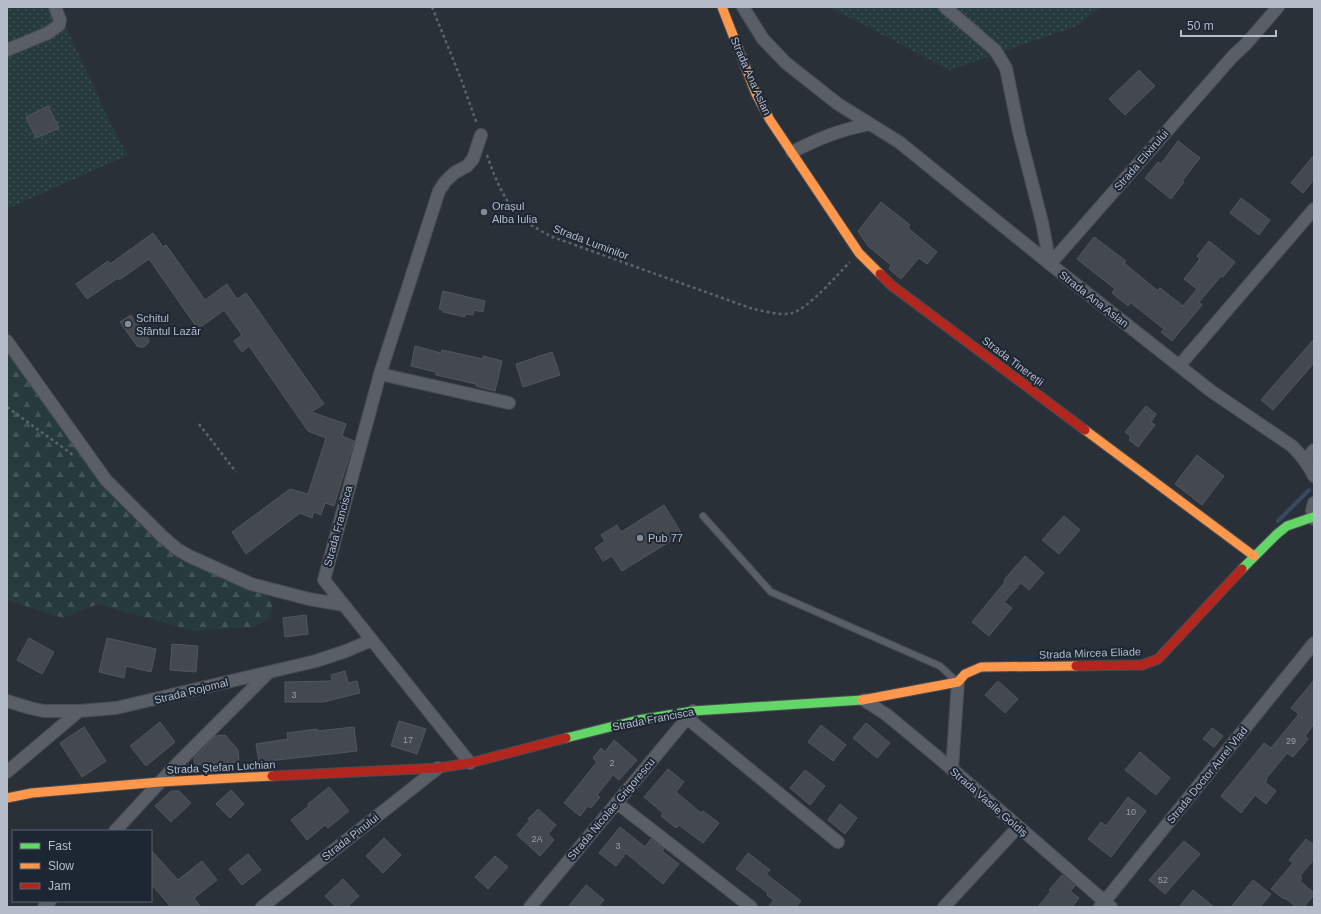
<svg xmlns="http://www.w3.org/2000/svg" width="1321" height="914" viewBox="0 0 1321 914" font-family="Arial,sans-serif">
<defs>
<pattern id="grass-dots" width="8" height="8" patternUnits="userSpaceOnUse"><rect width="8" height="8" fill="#273a3e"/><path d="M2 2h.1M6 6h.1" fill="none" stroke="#445559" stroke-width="1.8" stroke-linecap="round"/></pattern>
<pattern id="forest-firs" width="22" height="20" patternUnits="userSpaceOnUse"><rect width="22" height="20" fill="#273a3e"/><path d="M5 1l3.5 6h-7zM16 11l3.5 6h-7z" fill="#445559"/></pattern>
</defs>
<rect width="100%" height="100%" fill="#2a3038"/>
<path fill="url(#grass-dots)" d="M7 7H57L115 133 128 155 7 209Z
M833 7H1101L1074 27 950 70 833 9Z"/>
<path fill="url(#forest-firs)" d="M7 330 102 466 153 523 187 550 268 595 273 606 269 619 254 627 194 631 98 604 63 618 7 600Z"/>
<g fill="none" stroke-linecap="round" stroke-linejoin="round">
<path stroke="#384963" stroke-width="4" d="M1278 521 1309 490"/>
</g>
<path fill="#444950" stroke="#52575f" d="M1139 70 1155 86 1125 115 1109 99Z
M48 106 59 128 36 138 26 117Z
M1178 141 1200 158 1182 181 1184 182 1171 199 1145 178 1158 162 1161 164Z
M1314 155V179L1303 193 1291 183Z
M1241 198 1270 220 1259 235 1230 213Z
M881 202 910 225 908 228 937 252 927 264 919 258 901 279 889 269 891 265 868 246 858 231Z
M153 233 163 247 166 245 205 300 227 284 237 299 246 293 324 404 311 412 346 424 342 436 354 441 334 506 325 503 321 515 314 512 312 518 300 513 246 554 232 532 290 489 308 494 326 438 308 431 249 346 242 352 234 341 242 335 224 310 198 329 149 259 119 280 118 278 87 299 76 284 108 261 110 264Z
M1094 237 1126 261 1124 263 1158 291 1160 288 1183 306 1197 289 1184 279 1200 259 1197 256 1209 241 1235 262 1223 277 1221 276 1199 302 1202 305 1172 341 1161 332 1164 329 1131 303 1128 306 1112 293 1115 289 1077 259Z
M443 291 485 301 483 312 474 310 473 315 465 314V317L443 312V310L439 309Z
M131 315 148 338 149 342 144 347H140L137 346 120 322Z
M1314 339V363L1273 410 1261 400Z
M415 346 441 353 442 350 483 359V356L502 361 495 391 476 386V384L436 375V372L411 366Z
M552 352 560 375 523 387 516 364Z
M1146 406 1156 414 1151 422 1155 425 1138 447 1129 440 1131 437 1125 432Z
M1197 455 1224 476 1202 505 1175 484Z
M664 505 682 534 622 571 612 556 603 561 595 548 605 541 601 535 617 525 621 532Z
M1064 516 1080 530 1059 554 1042 540Z
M1025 556 1044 573 1029 590 1021 583 1004 602 1012 608 989 636 972 622 1005 582 1004 580Z
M306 615 308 634 285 637 283 618Z
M29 638 54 652 42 674 17 660Z
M107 638 156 649 151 672 126 666 124 678 99 672Z
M172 644 198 646 196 672 170 670Z
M345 671 348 683 357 681 360 693 323 702H285V682L332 681 331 675Z
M1314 680V724L1305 736 1308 739 1293 757 1287 753 1266 779 1267 780 1265 782 1276 791 1266 804 1255 795 1241 813 1221 796 1264 743 1271 748 1299 714 1291 708Z
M998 681 1018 699 1005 713 985 695Z
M399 721 426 729 417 754 391 746Z
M160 722 175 742 146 766 130 746Z
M866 723 890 743 877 758 853 738Z
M821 725 846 745 833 761 808 742Z
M84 727 106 761 82 777 60 743Z
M354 727 357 751 259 762 256 744 288 739 287 733 317 729V731Z
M1212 728 1223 736 1214 747 1203 739Z
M225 735 238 750 239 762 195 765 194 758 215 736Z
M614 740 637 760 619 780 613 775 597 795 600 797 591 808 588 806 580 816 564 803 597 762 593 758 601 748 605 752Z
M1140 752 1170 778 1156 795 1125 770Z
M668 769 684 782 676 792 701 813 703 811 719 823 703 843 679 825 676 828 661 816 663 813 644 797Z
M805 770 825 786 810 805 790 788Z
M329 787 349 811 328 828 325 825 307 840 291 820 309 806 308 804Z
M231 790 244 804 230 818 216 804Z
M171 791H179L191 803 171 822 155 806Z
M1128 797 1146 811 1111 857 1088 839 1101 822 1106 826Z
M840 804 857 818 845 834 828 820Z
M538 809 556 825 548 834 554 840 540 856 517 835 530 820 528 819Z
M620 827 645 847 651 839 664 849 662 851 679 864 663 884 626 853 616 866 599 853Z
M384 838 401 855 383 873 366 856Z
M1306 839 1314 845V859L1300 876 1302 878 1300 881 1314 893V895L1304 907H1296L1285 898 1284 899 1271 889 1293 863 1289 860Z
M1184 841 1200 854 1165 894 1149 880Z
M151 850 178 880 202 861 217 880 194 898 201 907H171L151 884Z
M748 853 770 870 766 874 801 901 796 907H768L774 900 767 895 768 893 736 869Z
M248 854 261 870 242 885 229 869Z
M495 856 508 867 488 889 475 877Z
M1062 875 1075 886 1070 891 1079 898 1072 907H1038L1051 891 1049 890Z
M343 879 359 896 347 907H336L325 896Z
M1253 880 1271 894 1260 907H1231Z
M586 885 604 900 598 907H568Z
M1193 890 1214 907H1179Z"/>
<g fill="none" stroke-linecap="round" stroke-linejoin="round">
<g stroke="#484c53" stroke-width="8">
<path id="lane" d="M703 516 771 592 940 666 955 680"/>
</g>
<g stroke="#484c53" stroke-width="14">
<path id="street" d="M743 7 763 39 786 63 838 104 899 142 1050 264 1211 391 1292 446C1301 455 1308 464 1314 476
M945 7 995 50 1006 68 1019 132 1042 222 1050 264
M7 50 48 33 59 25 60 20 55 7
M792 152C820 138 839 130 870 124
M1050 264 1233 56 1246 44 1278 7
M7 341 106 480 162 536 177 549 189 556 251 584 309 599 344 605
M1179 366 1314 209
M380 374 509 403
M1305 460 1314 450
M1314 503 1312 511 1314 519
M864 700 887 715 952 769 1111 907
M7 701 30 708 44 711H79L116 708 316 661 346 651 372 640
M687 718 838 842
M470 763 324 580 380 374 439 191 445 182 454 173 467 166 473 159 481 135
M952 769 958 682
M7 772 79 711
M617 803 751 907
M115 831 174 767 269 672
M44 907 50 901
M262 907 438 768
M530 907 693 711
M944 907 1018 827
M1100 907 1314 643"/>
</g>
<g stroke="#484c53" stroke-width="11">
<path id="fast" d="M1242 569 1277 534 1287 526 1313 517
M566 738 638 720 693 711 862 700"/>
</g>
<g stroke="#484c53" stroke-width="11">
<path id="slow" d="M722 7 756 94 770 120 859 253 880 274
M1085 430 1254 556
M862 700 958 682 965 674 981 667 1076 666
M7 798 32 793 160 782 272 776"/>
</g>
<g stroke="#484c53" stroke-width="11">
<path id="jam" d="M880 274 891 285 1085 430
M1076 666 1142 665 1158 659 1242 569
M272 776 438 768 470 763 566 738"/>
</g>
<path stroke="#5d636a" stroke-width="2.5" stroke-dasharray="3 3" stroke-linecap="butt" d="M432 7 461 79 477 124
M487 155C496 181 505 204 526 222 534 227 543 232 550 236L753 309C765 311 780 316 792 313 808 309 838 274 850 262
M7 407 73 455
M199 424 236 472"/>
<use href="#lane" stroke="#5a5e66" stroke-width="6"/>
<use href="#street" stroke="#5a5e66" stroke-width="12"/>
<use href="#fast" stroke="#63d668" stroke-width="9"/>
<use href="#slow" stroke="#ff974d" stroke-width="9"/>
<use href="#jam" stroke="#b3261e" stroke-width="9"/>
</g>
<g fill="#848b96" stroke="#1d2633" stroke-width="1.5">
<circle cx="484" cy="212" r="4"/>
<circle cx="128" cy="324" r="4"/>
<circle cx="640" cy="538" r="4"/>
</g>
<g text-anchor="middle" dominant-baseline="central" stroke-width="4" stroke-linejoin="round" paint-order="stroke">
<g font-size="9" fill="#989fab">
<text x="294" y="695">3</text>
<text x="408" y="740">17</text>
<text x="1291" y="741">29</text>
<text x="612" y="763">2</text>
<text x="1131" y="812">10</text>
<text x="537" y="839">2A</text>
<text x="618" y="846">3</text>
<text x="1163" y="880">52</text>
</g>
<g font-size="11" fill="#b4bcc9" stroke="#1d2633">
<text transform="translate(751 76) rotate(66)">Strada Ana Aslan</text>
<text transform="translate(1141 160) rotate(-49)">Strada Elixirului</text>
<text transform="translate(591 242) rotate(21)">Strada Luminilor</text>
<text transform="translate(1094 299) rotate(38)">Strada Ana Aslan</text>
<text transform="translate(1013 361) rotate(37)">Strada Tinereții</text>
<text transform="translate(338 526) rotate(-75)">Strada Francisca</text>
<text transform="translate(1090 653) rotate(-2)">Strada Mircea Eliade</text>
<text transform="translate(191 691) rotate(-14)">Strada Rojomal</text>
<text transform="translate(653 719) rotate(-11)">Strada Francisca</text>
<text transform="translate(221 767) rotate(-3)">Strada Ștefan Luchian</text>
<text transform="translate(1207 775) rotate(-51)">Strada Doctor Aurel Vlad</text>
<text transform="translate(989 802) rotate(41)">Strada Vasile Goldiș</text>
<text transform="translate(611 809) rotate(-50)">Strada Nicolae Grigorescu</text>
<text transform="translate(350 837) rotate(-38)">Strada Pinului</text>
</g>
<g font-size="11" fill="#b4bcc9" stroke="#1d2633" text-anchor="start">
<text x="492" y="206">Orașul<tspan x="492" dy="13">Alba Iulia</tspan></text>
<text x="136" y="318">Schitul<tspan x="136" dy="13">Sfântul Lazăr</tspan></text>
<text x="648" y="538">Pub 77</text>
</g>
</g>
<rect width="1321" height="914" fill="none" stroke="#b4bcc9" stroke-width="16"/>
<rect x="12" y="830" width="140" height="72" fill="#1d2633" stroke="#59626f"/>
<rect x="20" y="843" width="20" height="6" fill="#63d668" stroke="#59626f"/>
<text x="48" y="850" font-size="12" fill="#b4bcc9">Fast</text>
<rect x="20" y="863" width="20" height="6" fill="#ff974d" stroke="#59626f"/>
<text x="48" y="870" font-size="12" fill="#b4bcc9">Slow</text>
<rect x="20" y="883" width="20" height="6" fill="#b3261e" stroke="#59626f"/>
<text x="48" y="890" font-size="12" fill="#b4bcc9">Jam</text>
<path d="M1181 30v6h95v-6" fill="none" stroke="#b4bcc9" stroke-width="2"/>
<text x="1187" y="30" font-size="12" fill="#b4bcc9" stroke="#1d2633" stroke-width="3" paint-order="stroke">50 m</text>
</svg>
